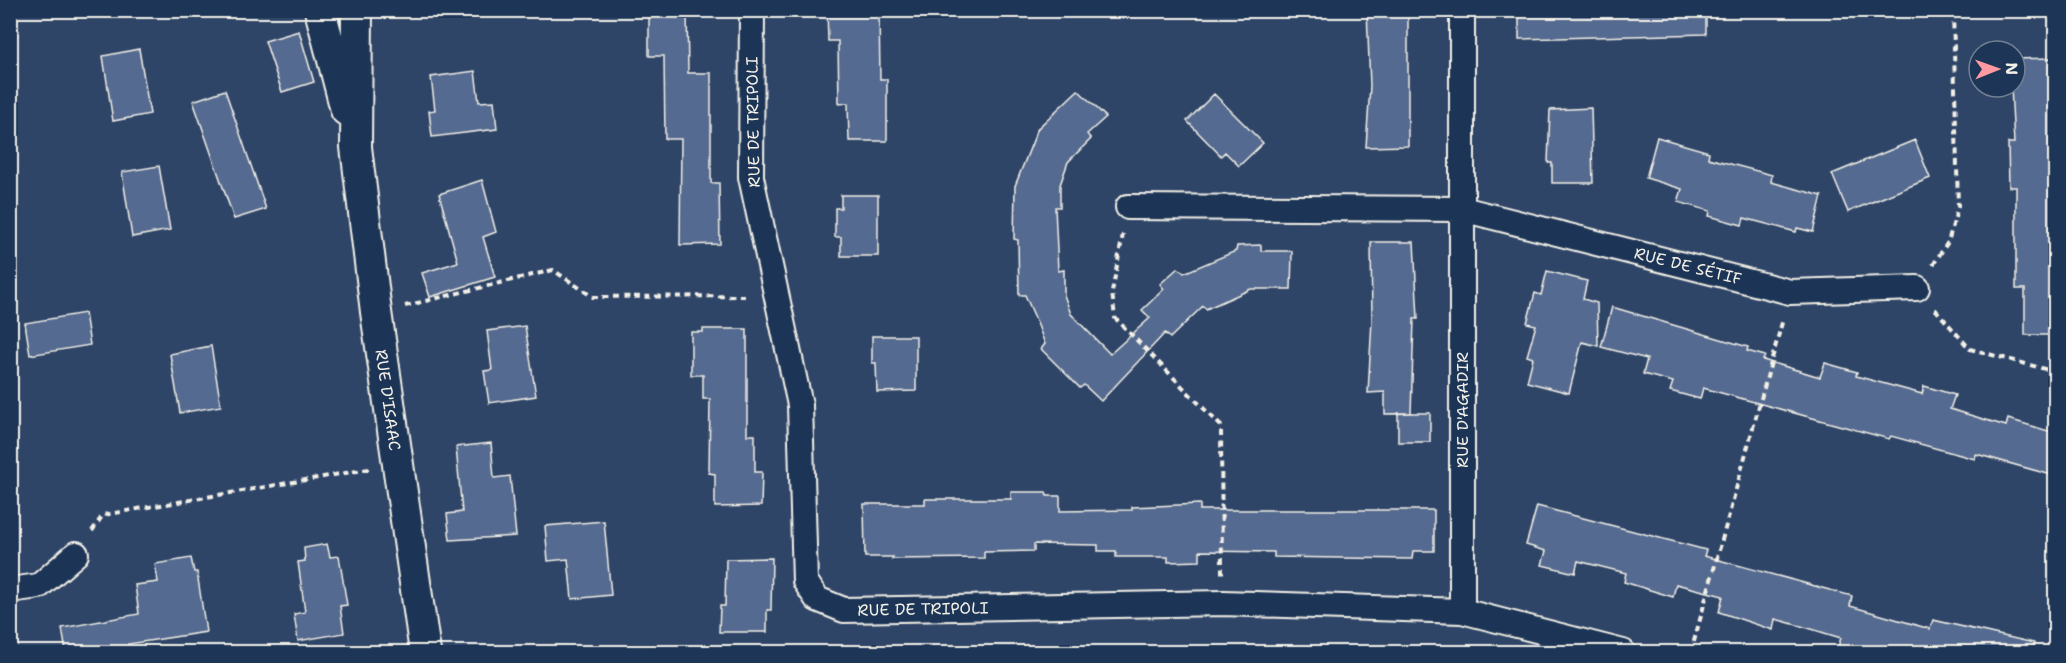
<svg xmlns="http://www.w3.org/2000/svg" width="2066" height="663" viewBox="0 0 2066 663" font-family="'Shantell Sans',sans-serif">
<rect width="100%" height="100%" fill="#2e4568"/>
<filter id="ink" filterUnits="userSpaceOnUse"><feTurbulence type="fractalNoise" baseFrequency=".0167" numOctaves="2"/><feDisplacementMap in="SourceGraphic" scale="12" xChannelSelector="R" yChannelSelector="G"/><feConvolveMatrix kernelMatrix="1 2 1 2 8 2 1 2 1" color-interpolation-filters="sRGB"/></filter>
<g filter="url(#ink)">
<path fill="#546a90" stroke="#f4f1e8" stroke-width="1.5" d="M649,10H687L688,73H711V183H719L720,244L680,245L681,139H665L664,56H649Z
M827,10H879L880,79H887V141H849L848,103L839,104L838,41H828Z
M1367,10H1408V146L1366,147L1370,86Z
M1519,10H1706V34L1519,39Z
M299,31L314,82L282,92L265,41Z
M139,49L150,114L113,121L103,56Z
M2052,58L2055,142V335H2025V289H2016V187H2009L2008,143H2014L2011,87H2015V59Z
M475,71L479,102L494,101L497,129L432,137L429,111L435,110L431,77Z
M225,90L266,209L234,219L193,101Z
M1078,90L1106,117L1087,134L1091,139L1068,162L1060,185V207H1055L1058,271L1064,270V295L1071,314L1110,354L1150,318L1142,310L1164,289L1160,284L1178,268L1184,273L1236,251L1237,246L1261,245V251H1292L1291,289H1251L1206,309L1203,306L1170,338L1165,333L1101,401L1084,385L1080,388L1041,349L1045,344L1036,320L1025,295H1019L1018,240L1014,239L1015,186L1038,128Z
M1214,94L1263,143L1239,166L1225,152L1221,156L1187,121Z
M1591,108L1593,183H1552V163H1548L1550,110Z
M1657,137L1709,152L1708,158L1772,175L1771,182L1822,196L1813,232L1797,228L1796,232L1744,218L1742,225L1709,216L1710,211L1678,202L1682,189L1646,178Z
M1915,140L1930,178L1848,212L1832,174Z
M159,166L170,230L132,237L122,172Z
M482,180L496,232L483,237L495,277L430,297L422,273L458,262L439,194Z
M841,195H878V256H841V237H835V208H841Z
M1371,242H1414L1418,319H1414L1411,413L1385,414V392L1368,393L1372,320Z
M1547,271L1587,281L1583,299L1597,303L1598,346L1582,342L1569,393L1527,382L1533,358L1527,356L1536,325L1527,323L1535,293L1541,295Z
M1612,307L1748,347L1747,351L1765,356L1763,360L1820,377L1825,363L1857,372L1856,376L1922,394L1924,386L1955,395L1950,409L2006,426L2008,419L2055,433V476L1976,454L1975,459L1891,436L1889,439L1703,388L1700,399L1670,391L1673,382L1643,374L1647,359L1601,347Z
M85,313L90,345L30,355L25,323Z
M525,326L536,396L489,403L484,371L492,370L487,331Z
M703,329H747V435H755V472H762L761,506L715,507V474L709,473L710,399H703V375H691V332H703Z
M872,336H916V391L877,392L876,363H872Z
M211,346L221,406L180,413L170,354Z
M1398,413H1430V442H1398Z
M491,443L494,478L510,476L516,536L450,540L447,514L462,512L456,447Z
M1011,492H1046L1047,496H1060V511L1132,510V507L1200,504V510H1434V551H1413L1412,559L1274,557V552L1200,551V561L1168,562V557H1116V551H1098V545L1034,544V551L984,552V558L892,559L893,557H865L864,504H925V499H1011Z
M1537,506L1706,550L1704,556L1852,596L1850,606L1930,629L1933,620L2034,643L2033,652H1859L1838,647L1841,638L1808,628L1775,619L1773,630L1719,612L1723,596L1676,584L1673,597L1624,582L1626,573L1578,561L1575,573L1542,565L1546,551L1526,545Z
M604,521L611,595L572,599L568,559L548,561L545,526Z
M327,544L330,557L339,556L347,605L340,606L344,633L298,641L294,614L305,612L298,562L305,561L304,548Z
M191,558L194,572H197L206,632L128,644L130,652H66L62,628L139,614L135,585L158,582L155,564Z
M772,558L771,610H767V632H719L720,606H725L726,559Z"/>
<g fill="none" stroke-linecap="round" stroke-linejoin="round">
<g stroke="#f4f1e8" stroke-width="28">
<path id="minor" d="M752,10L751,177L800,405L805,581L817,599L844,610L1223,603L1462,611L1623,652
M1128,207L1462,209L1790,292L1917,288
M10,590L39,586L76,554
M1462,611V10"/>
</g>
<g stroke="#f4f1e8" stroke-width="34">
<path id="tertiary" d="M320,10L346,110
M357,10L356,147L376,312L425,652"/>
</g>
<path stroke="#f4f1e8" stroke-width="4" stroke-dasharray="6 4.5" stroke-linecap="butt" d="M1123,234L1112,292L1115,318L1221,426L1222,575
M1933,265L1948,242L1958,207L1953,10
M405,306L553,270L593,297L748,296
M1935,309L1970,349L2056,372
M92,531L103,515L369,469
M1691,652L1783,319"/>
<use href="#minor" stroke="#1d3557" stroke-width="24"/>
<use href="#tertiary" stroke="#1d3557" stroke-width="30"/>
</g>
</g>
<g text-anchor="middle" dominant-baseline="central" stroke-width="4.5" stroke-linejoin="round" paint-order="stroke">
<g font-size="16" fill="#f4f1e8" stroke="#1d3557">
<text transform="translate(753 122) rotate(-91)">RUE DE TRIPOLI</text>
<text transform="translate(1688 266) rotate(14)">RUE DE SÉTIF</text>
<text transform="translate(388 400) rotate(82)">RUE D'ISAAC</text>
<text transform="translate(1462 410) rotate(-90)">RUE D'AGADIR</text>
<text transform="translate(923 609) rotate(-1)">RUE DE TRIPOLI</text>
</g>
</g>
<rect width="2066" height="663" fill="none" stroke="#1d3557" stroke-width="36"/>
<rect x="18" y="18" width="2030" height="627" fill="none" stroke="#f4f1e8" stroke-width="2" filter="url(#ink)"/>
<g transform="translate(1997 69) rotate(89)"><circle r="28" fill="#1d3557" stroke="#738091" stroke-width="1.5"/>
<path d="M0-4.5L10 22L0 15L-10 22Z" fill="#ff9aa2"/>
<text y="-9" font-size="16" font-weight="bold" text-anchor="middle" fill="#f4f1e8">N</text>
</g>
</svg>
